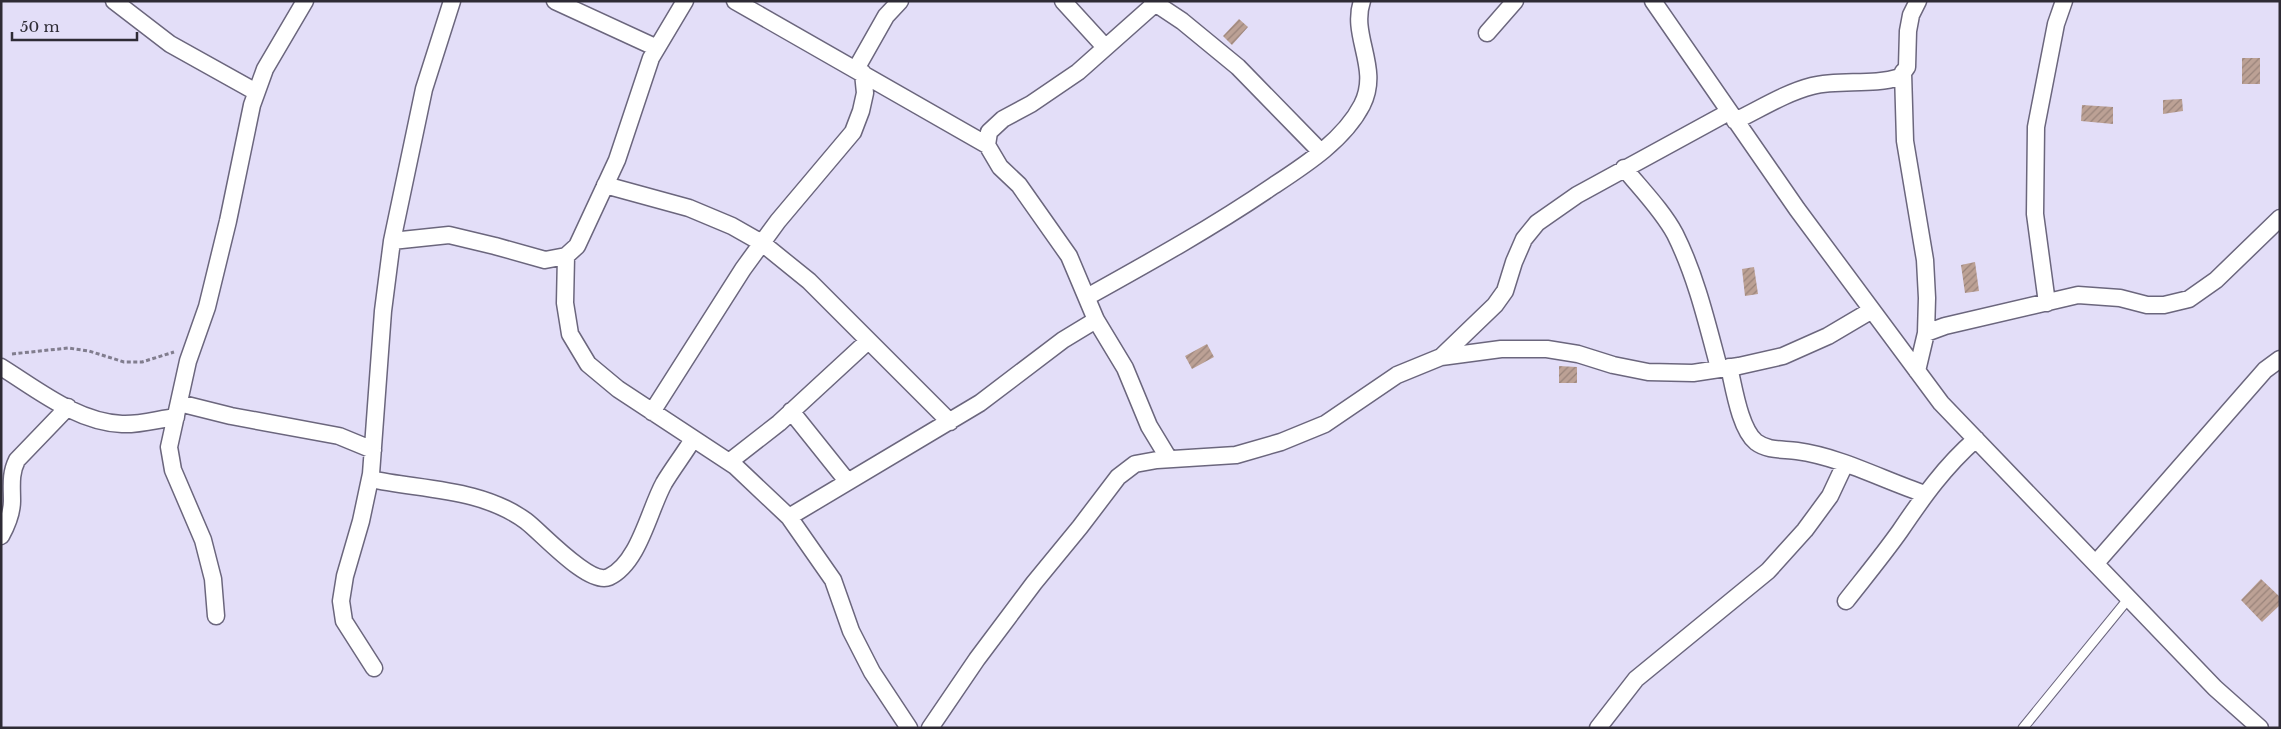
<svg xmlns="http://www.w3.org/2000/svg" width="2281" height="729" viewBox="0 0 2281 729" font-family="'Libre Baskerville',serif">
<defs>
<pattern id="building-hatch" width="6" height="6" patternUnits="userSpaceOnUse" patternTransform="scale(1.25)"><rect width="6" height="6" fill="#bca195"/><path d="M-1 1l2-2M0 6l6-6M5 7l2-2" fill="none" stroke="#99837a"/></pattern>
</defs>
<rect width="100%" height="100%" fill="#e3def8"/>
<path fill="url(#building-hatch)" d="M1239,19L1248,27L1232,45L1223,36Z
M2242,58H2260V84H2242Z
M2182,99L2183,111L2163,114V100Z
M2082,105L2113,107V124L2081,121Z
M1975,262L1979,291L1965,293L1961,265Z
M1754,267L1758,294L1745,296L1742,269Z
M1207,344L1214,357L1192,369L1185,356Z
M1559,366L1577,367V383H1559Z
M2261,579L2280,597V605L2262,622L2241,600Z"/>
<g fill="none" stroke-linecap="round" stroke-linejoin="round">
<g stroke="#6b667d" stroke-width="11">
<path id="service" d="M2023,728L2129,598"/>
</g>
<g stroke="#6b667d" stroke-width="19">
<path id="minor" d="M114,1L170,44L256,92
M555,1L657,48
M735,1L987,145
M1063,1L1105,47
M1152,1L1182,21L1238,67L1320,151
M1158,1L1078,72L1031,104L1003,119L989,132L987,145L1000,167L1019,185L1069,256L1096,320L1125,368L1149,426L1169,459
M1653,1L1797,209L1941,403L2215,688L2260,728
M1487,33L1515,1
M856,69L886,16L900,1
M1903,72L1905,141L1925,260L1927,298L1926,333L1917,371
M1735,121C1760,109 1785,93 1812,86C1840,79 1872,86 1900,77L1907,67L1908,31L1911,15L1918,1
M1624,168C1641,189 1662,210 1675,234C1696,276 1707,323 1719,368
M605,185L689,208L732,226L762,243L809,281L950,422
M392,241L449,235L495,246L545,260L566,256L577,246L617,160L651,58L685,1
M566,256L565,303L570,334L588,364L618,389L735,466L789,517L833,580L851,631L872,672L909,728
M1087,297C1150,262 1213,227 1273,186C1305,165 1344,140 1362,105C1381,68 1350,36 1362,1
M2047,303L2035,214L2036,127L2056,24L2064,1
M1926,333L1945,326L2078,295L2120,298L2147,305H2164L2189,299L2216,280L2280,218
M1441,357L1495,305L1505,291L1514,262L1524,239L1537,223L1577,195L1729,112
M1,367C38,390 77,422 122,424C139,425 159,419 176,417
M1729,367C1734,388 1740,429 1756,442C1768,451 1783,449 1797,451C1841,457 1883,480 1925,494
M179,403L231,416L339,436L373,450
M791,411L847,481
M652,412L743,269L778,221L853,132L861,111L865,93L863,73
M729,462L779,423L868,341
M370,479C422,490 481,488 526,521C542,533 589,586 609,577C639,563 649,510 664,483C673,468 684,454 693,439
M789,517L980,403L1063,340L1096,320
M1,536C7,525 12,514 12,501C12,486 10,474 17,460L68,407
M2096,563L2265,370L2280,359
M1846,601C1864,578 1883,555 1900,531C1923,497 1945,466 1976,439
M216,616L213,579L203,540L173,470L169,447L188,361L207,307L228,221L252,105L265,69L305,1
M374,668L344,621L341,601L345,576L361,521L371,474L383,311L392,241L424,89L452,1
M930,728L977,659L1034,583L1080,527L1118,477L1135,464L1157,460L1236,455L1281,442L1325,424L1397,375L1441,357L1501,349H1547L1578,354L1613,365L1648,372L1693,373L1739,366L1783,356L1828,336L1872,310
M1598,728L1636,679L1768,571L1805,530L1830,496L1845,464"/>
</g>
<path stroke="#817d8e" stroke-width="3" stroke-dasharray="4 2.5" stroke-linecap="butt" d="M12,354L68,348L89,351L124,362H142L174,352"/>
<use href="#service" stroke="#fff" stroke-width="9"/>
<use href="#minor" stroke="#fff" stroke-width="16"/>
</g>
<rect width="2281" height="729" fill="none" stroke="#2e2b35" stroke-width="5"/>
<path d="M12 32v8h125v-8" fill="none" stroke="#2e2b35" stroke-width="2.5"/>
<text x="20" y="32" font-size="15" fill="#2e2b35" stroke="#e3def8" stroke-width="4" paint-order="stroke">50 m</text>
</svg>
